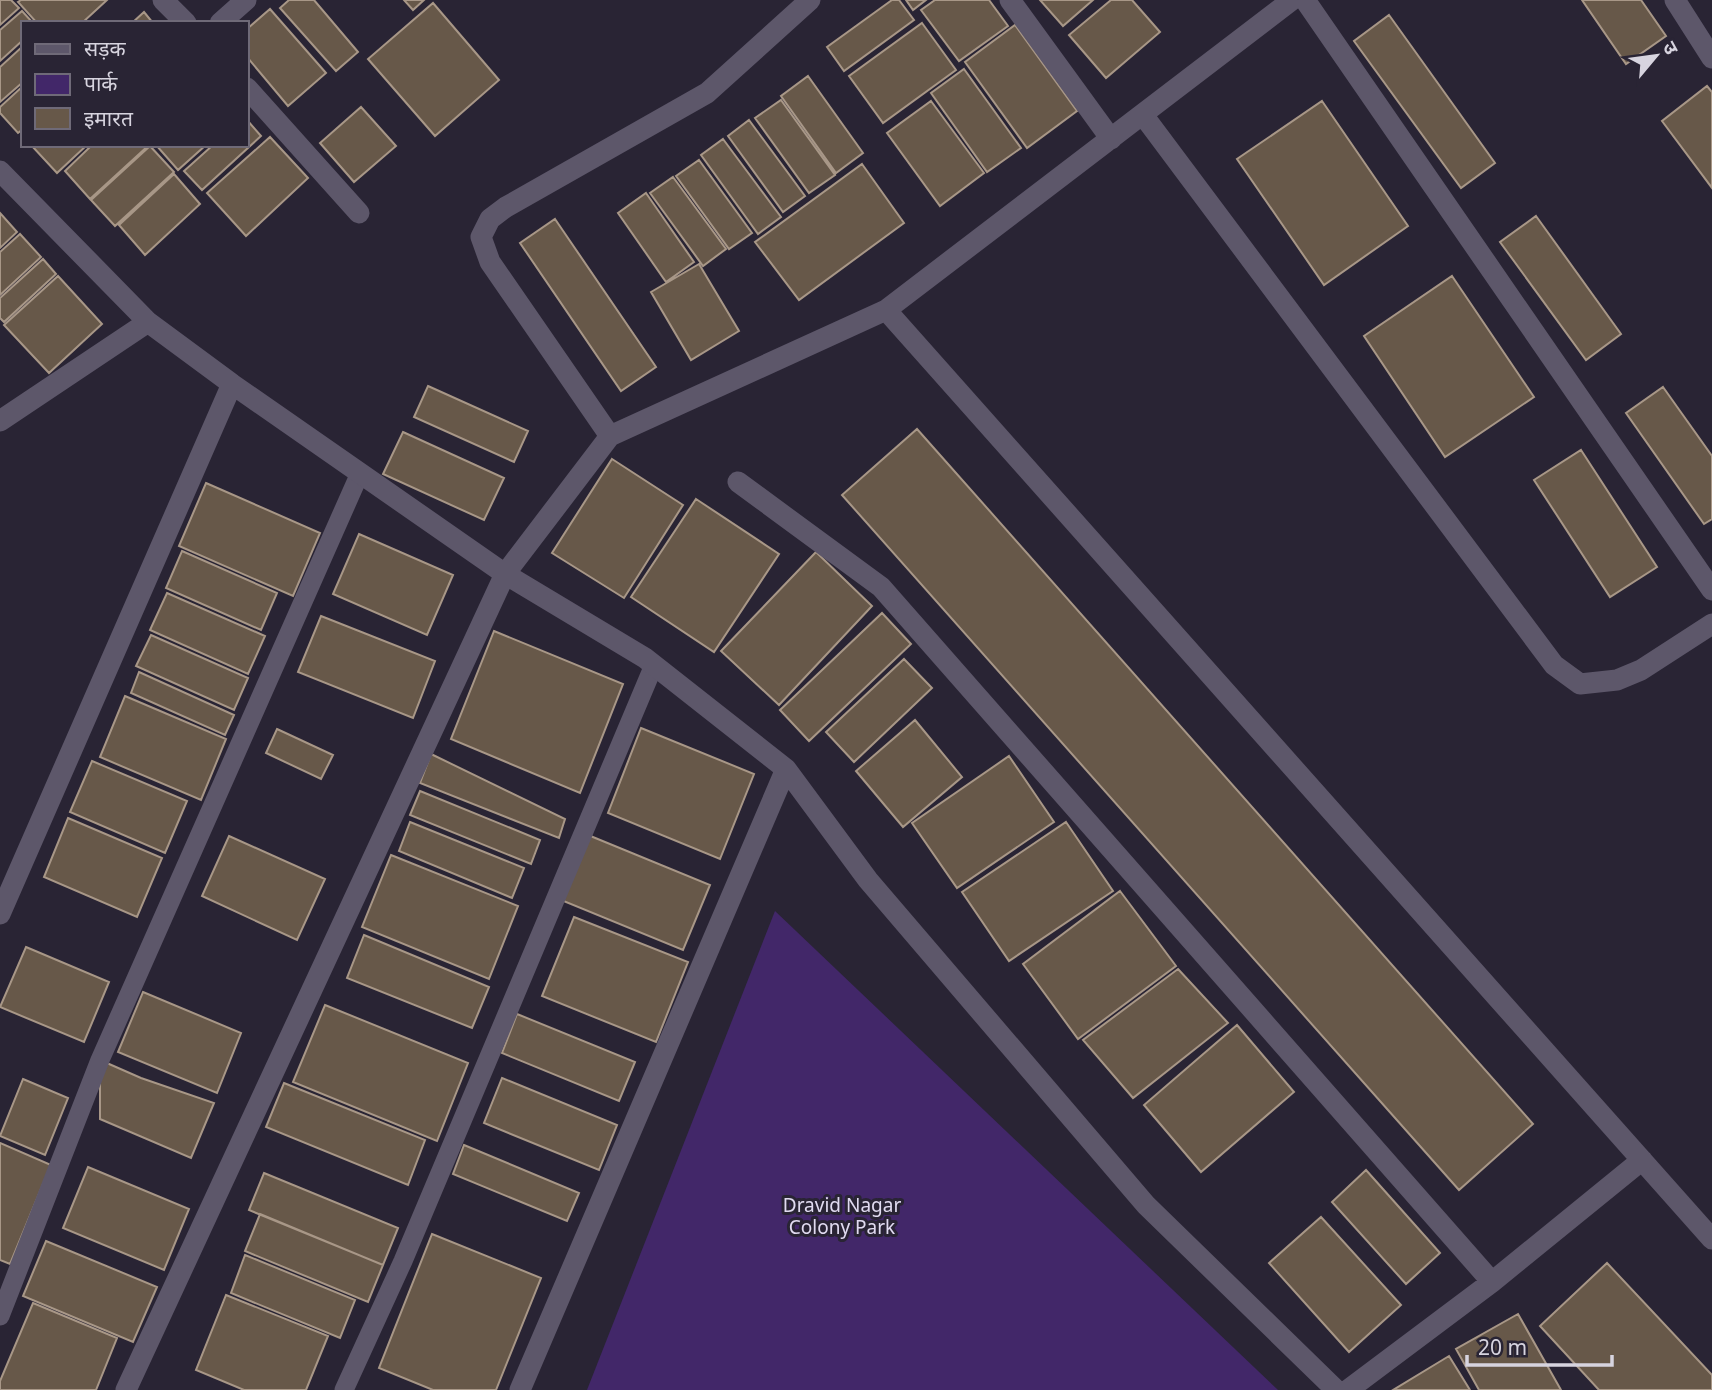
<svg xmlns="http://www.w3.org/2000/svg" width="1712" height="1390" viewBox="0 0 1712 1390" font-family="'Noto Sans','Noto Sans Devanagari',sans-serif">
<rect width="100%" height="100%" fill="#292434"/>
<path fill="#422769" d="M775,911L1278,1390H587Z"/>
<path fill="#675849" stroke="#a89787" stroke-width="2" d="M0,0H11L19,8L0,25Z
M21,0H107L82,23H37L18,2Z
M289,0H314L358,52L336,71L280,8Z
M404,0H424L413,10Z
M892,0H899L914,20L844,71L827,47Z
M906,0H926L913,10Z
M935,0H989L1008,26L959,61L921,10Z
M1040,0H1093L1063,26Z
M1111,0H1132L1160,32L1106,78L1069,35Z
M1582,0H1641L1666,36L1626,64Z
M433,3L499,80L435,136L368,59Z
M270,9L326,73L288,106L247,57V29Z
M22,11L33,23H23V40L0,61V30Z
M144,12L153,23H132Z
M1389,15L1495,163L1461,188L1354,41Z
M922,23L956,70L883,123L849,76Z
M1015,25L1077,111L1027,148L965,62Z
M23,46V82L0,102V67Z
M964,69L1021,148L987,172L931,93Z
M808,76L863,153L836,173L781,96Z
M23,86V129L18,133L0,113V107Z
M1707,86L1712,92V188L1662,121Z
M781,100L835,175L809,193L755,118Z
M931,101L984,173L940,206L887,133Z
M1322,101L1408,226L1324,285L1237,159Z
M361,107L396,146L354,182L320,143Z
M247,120L261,136L202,190L184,171L213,145H247Z
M749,120L805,196L783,212L728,136Z
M270,137L308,178L246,236L207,193Z
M723,139L781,217L758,234L701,155Z
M31,145H87L57,173Z
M92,145H149L90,199L65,171Z
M156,145H206L178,170Z
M150,146L174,172L115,226L91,200Z
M699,160L752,233L729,249L676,176Z
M862,164L904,223L799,300L755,242Z
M174,174L200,204L145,255L119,225Z
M673,177L726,249L703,266L650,193Z
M646,193L694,262L666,282L618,213Z
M0,213L17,232L0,248Z
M1536,216L1621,334L1586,360L1500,242Z
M555,219L656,367L621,391L520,243Z
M20,234L41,257L0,295V252Z
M43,259L56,274L4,322L0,318V298Z
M699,264L739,331L691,360L651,292Z
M58,276L102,324L49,373L4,325Z
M1452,276L1534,397L1445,457L1364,336Z
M428,386L528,431L514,462L414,417Z
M1663,387L1712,456V519L1704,524L1626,413Z
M917,429L1533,1124L1459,1190L842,495Z
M403,432L504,478L484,520L383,474Z
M1581,450L1657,567L1610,597L1534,480Z
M612,459L683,505L624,598L552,553Z
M206,483L320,533L293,596L179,546Z
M696,499L779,554L714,652L631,597Z
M359,534L453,575L427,635L333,594Z
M182,551L277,593L261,630L166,588Z
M816,552L872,606L779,705L721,651Z
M167,593L265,636L248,674L150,630Z
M882,613L911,644L809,741L780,710Z
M321,616L435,661L413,718L298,672Z
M494,631L623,684L580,793L451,739Z
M151,635L248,678L234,710L136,666Z
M904,659L932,688L854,762L826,732Z
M139,672L234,715L225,735L131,693Z
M125,696L226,739L201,800L100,757Z
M915,720L962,777L903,827L856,771Z
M641,728L754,774L720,859L608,813Z
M277,729L333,755L321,779L266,753Z
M431,754L565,819L559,838L420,783Z
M1009,756L1054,822L957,888L912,823Z
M92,761L187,801L165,853L70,812Z
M420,791L540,840L531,864L410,815Z
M68,818L162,858L137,917L44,877Z
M410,822L524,868L512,898L399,851Z
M1066,822L1113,891L1009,961L962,892Z
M588,835L710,885L683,950L561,900Z
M229,836L325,879L297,940L202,896Z
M391,855L518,906L489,979L362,927Z
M1120,891L1176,966L1078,1039L1023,964Z
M574,917L688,962L656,1042L542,996Z
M364,935L489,987L472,1028L347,978Z
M26,947L109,982L84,1042L0,1007Z
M1178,969L1228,1023L1133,1098L1083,1040Z
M143,992L241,1033L217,1093L118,1052Z
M325,1005L468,1063L437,1141L293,1082Z
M517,1014L635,1062L619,1101L502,1053Z
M1237,1025L1294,1092L1201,1172L1144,1105Z
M100,1060L141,1078L214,1103L191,1158L100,1119Z
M502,1078L617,1125L599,1170L484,1123Z
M23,1079L68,1098L45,1155L0,1136Z
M284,1083L425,1140L408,1185L266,1127Z
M0,1143L51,1165L10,1264L0,1260Z
M464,1145L579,1193L567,1221L453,1174Z
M88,1167L189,1209L164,1270L63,1228Z
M1366,1170L1440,1253L1406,1284L1332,1202Z
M264,1173L398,1228L383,1265L249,1210Z
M260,1214L383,1265L368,1302L245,1251Z
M1321,1217L1401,1305L1349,1352L1269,1263Z
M432,1234L541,1278L496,1390H433L379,1368Z
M46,1241L157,1287L133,1342L23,1296Z
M245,1255L355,1300L340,1338L231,1293Z
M1607,1263L1712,1375V1390H1599L1540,1326Z
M226,1295L328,1336L306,1390H244L196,1370Z
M33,1303L117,1338L96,1390H0V1381Z
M1518,1314L1561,1390H1479L1456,1349Z
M1449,1356L1470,1390H1393Z"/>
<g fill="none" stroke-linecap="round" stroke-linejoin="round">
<path stroke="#5d576a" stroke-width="19" d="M0,1316L100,1060L360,473
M344,1390L403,1261L654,665"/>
<path stroke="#5d576a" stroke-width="21" d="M163,0L186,23
M1010,0L1111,139
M1305,0L1712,590
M1675,0L1712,58
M220,23L246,0
M247,88L359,213
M1143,115L1554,665L1580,684L1617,680L1641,670L1712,624
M0,171L148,322L232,384L505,574L645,658L786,769L868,880L1146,1205L1336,1390
M886,310L1712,1239
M0,421L148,322
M610,436L490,262L481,237L490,219L506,207L707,93L810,0
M738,482L881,587L1492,1282
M0,914L232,384
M126,1390L505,574L610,436L886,310L1292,0
M520,1390L786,769
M1348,1390L1492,1282L1642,1160"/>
</g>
<g text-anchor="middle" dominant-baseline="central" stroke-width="6" stroke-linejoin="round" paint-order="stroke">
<g font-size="19" fill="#e1dbf1" stroke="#292434">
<text x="842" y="1205">Dravid Nagar<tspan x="842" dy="22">Colony Park</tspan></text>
</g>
</g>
<rect x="21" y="21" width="228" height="126" fill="#292434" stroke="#6f6a78" stroke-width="2"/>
<rect x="35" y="44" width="35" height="10" fill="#5d576a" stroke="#6f6a78" stroke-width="2"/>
<text x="84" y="56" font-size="21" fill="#d7d4df">सड़क</text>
<rect x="35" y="74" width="35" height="21" fill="#422769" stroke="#6f6a78" stroke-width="2"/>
<text x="84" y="91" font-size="21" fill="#d7d4df">पार्क</text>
<rect x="35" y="108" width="35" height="21" fill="#675849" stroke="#6f6a78" stroke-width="2"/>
<text x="84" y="126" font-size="21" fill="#d7d4df">इमारत</text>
<g transform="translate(1656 56) rotate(61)" stroke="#292434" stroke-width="5" paint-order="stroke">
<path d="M0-5L12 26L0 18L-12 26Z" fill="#d7d4df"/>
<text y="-10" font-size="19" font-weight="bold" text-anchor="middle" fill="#d7d4df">उ</text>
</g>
<path d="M1467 1355v10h145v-10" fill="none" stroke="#d7d4df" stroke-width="3.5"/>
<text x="1478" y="1355" font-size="21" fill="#d7d4df" stroke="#292434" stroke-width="5" paint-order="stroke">20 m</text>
</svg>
